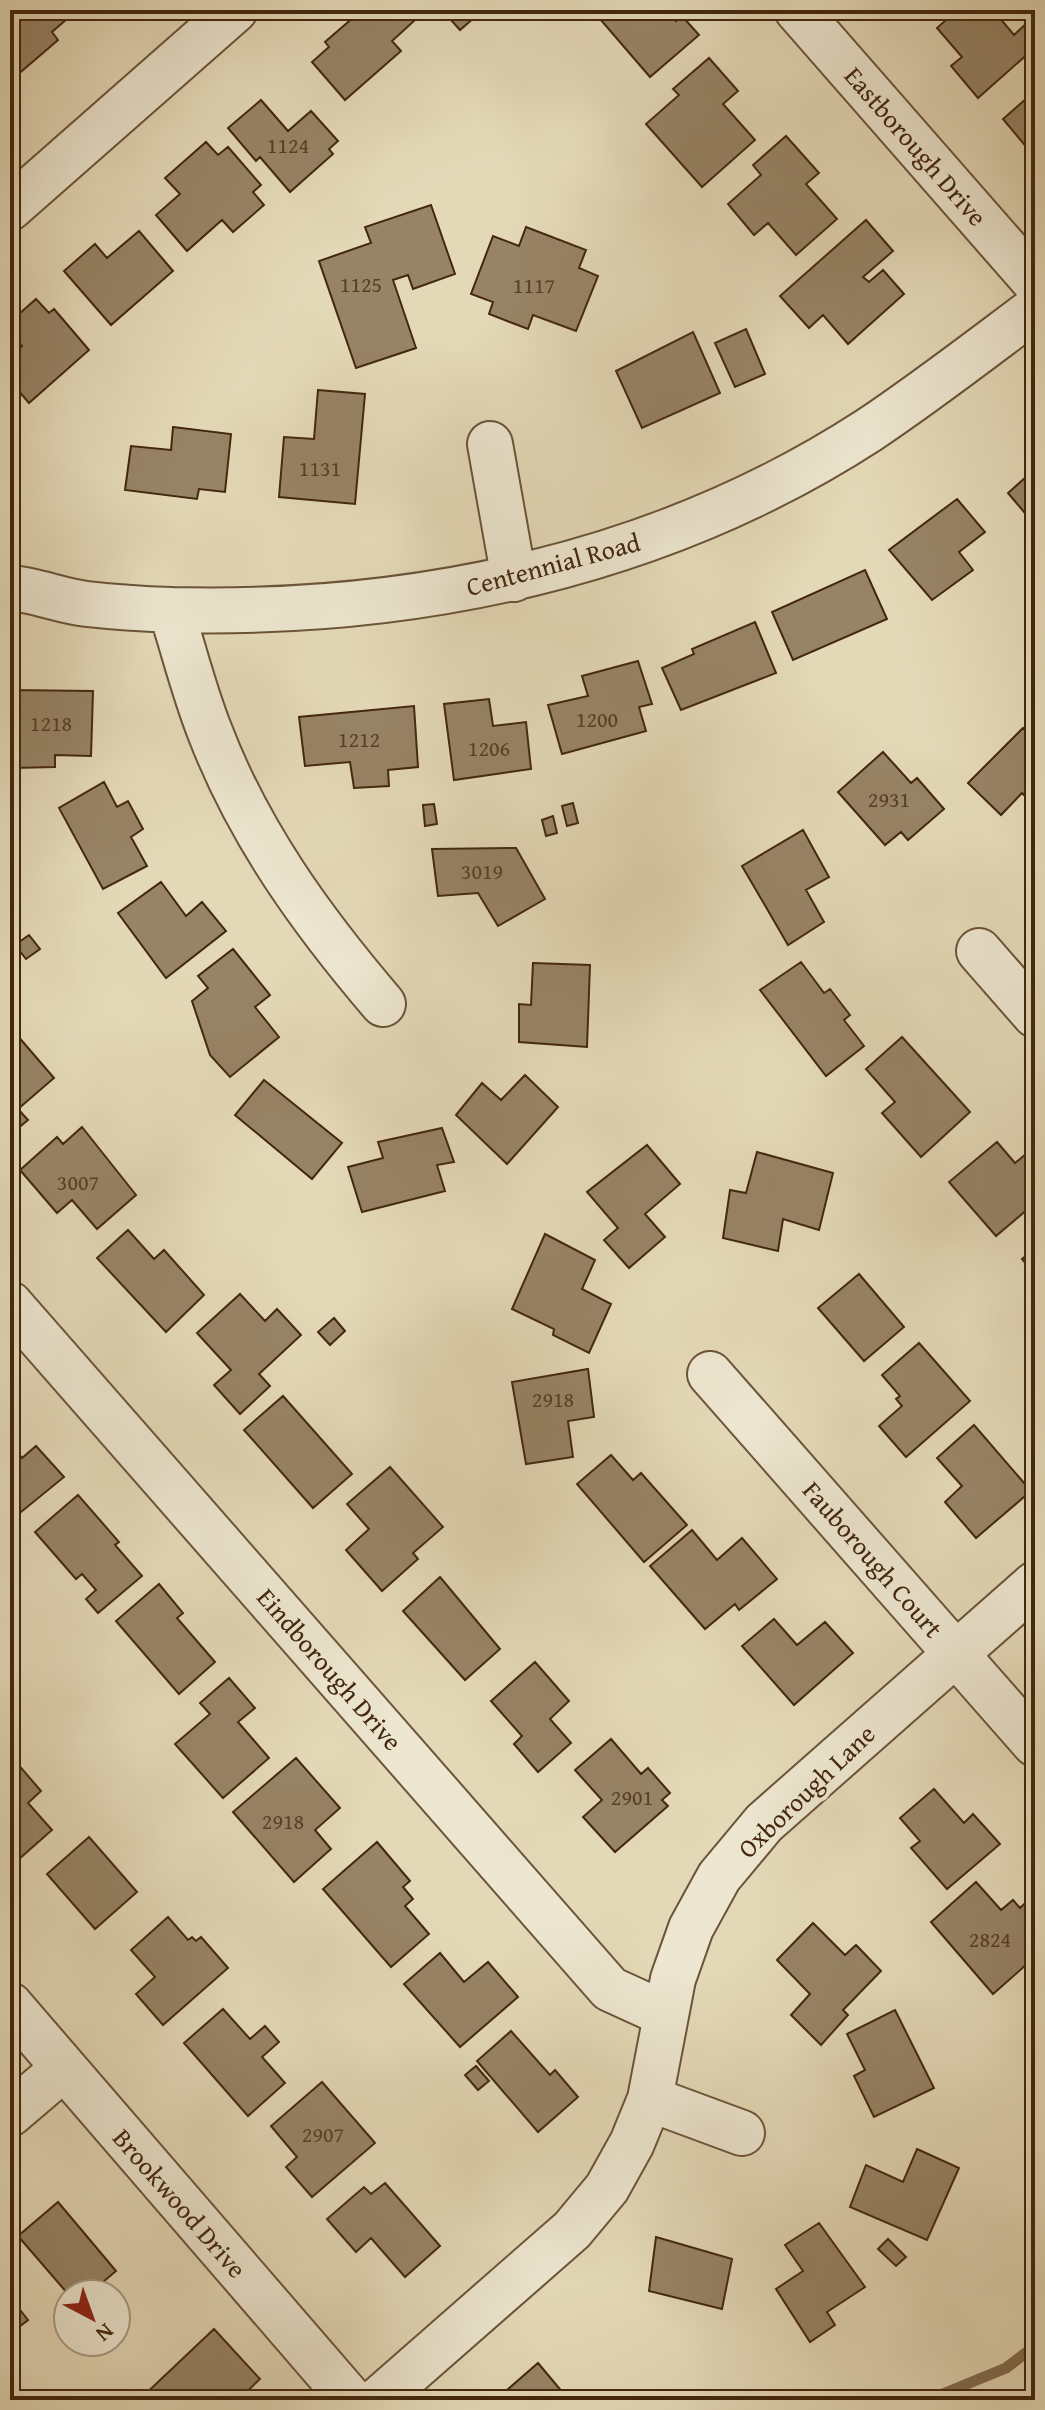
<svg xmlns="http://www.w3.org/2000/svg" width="1045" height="2410" viewBox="0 0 1045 2410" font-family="'Gentium Book Plus',serif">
<rect width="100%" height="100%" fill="#e4d9b7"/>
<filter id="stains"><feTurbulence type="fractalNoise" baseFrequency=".0025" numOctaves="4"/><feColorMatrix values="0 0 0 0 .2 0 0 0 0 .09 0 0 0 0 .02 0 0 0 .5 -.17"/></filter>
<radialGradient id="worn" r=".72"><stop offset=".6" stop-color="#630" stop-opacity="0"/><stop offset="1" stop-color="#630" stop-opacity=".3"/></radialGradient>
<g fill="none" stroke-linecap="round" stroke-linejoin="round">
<path stroke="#836d51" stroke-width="11" d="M928,2400L1006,2368L1035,2346"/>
</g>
<path fill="#978466" stroke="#43270e" stroke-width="2" d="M71,10L74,13L52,32L58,40L16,76L10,69V11Z
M362,10H405L414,21L392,41L401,51L345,100L312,62L329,47L325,42Z
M442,10H483L460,30Z
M596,10H667L676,21L682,16L699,35L650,77L594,12Z
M957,10H993L1014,35L1027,23L1035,32V41L1028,47L1031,51L978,98L951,66L962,57L937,28Z
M709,58L738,91L723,104L755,140L702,187L646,124L679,95L673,89Z
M1035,91V143L1028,149L1003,119Z
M261,100L288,131L311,111L338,141L329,149L333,154L290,192L260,157L256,161L228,128Z
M786,136L819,173L806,184L837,219L796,255L768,223L754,235L728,204L761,175L753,165Z
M206,142L218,155L228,147L261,185L253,192L264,205L233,232L222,220L187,251L156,215L180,194L165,178Z
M431,205L455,274L413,289L408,275L393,280L416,348L356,368L319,261L371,243L365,227Z
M866,220L893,251L863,277L869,282L883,270L904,294L848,344L823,315L809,328L780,296Z
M526,227L586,250L579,268L598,276L576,331L533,315L528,329L489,314L493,302L471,294L493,236L519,246Z
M139,231L173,271L111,325L64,271L95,244L107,258Z
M36,299L49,313L54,309L89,350L29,403L10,381V356L22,346L10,331V322Z
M746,329L765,374L735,387L715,343Z
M693,332L720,393L642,428L616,371Z
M318,390L365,394L355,504L279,497L284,437L314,439Z
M173,427L231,434L225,492L199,489L197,499L125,490L131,446L171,450Z
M1035,469V525L1008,493Z
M957,499L985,532L959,552L973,570L932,600L889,550Z
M865,570L887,619L793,660L772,612Z
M755,622L776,673L681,710L662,668L694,654L692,649Z
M638,661L652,704L639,707L646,731L562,754L548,705L588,696L582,676Z
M10,690L93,691L91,756L55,755V767L12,768Z
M489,699L493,726L526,722L531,769L454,780L444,704Z
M414,706L418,767L388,770L389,786L354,788L350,762L305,766L299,717Z
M1023,728L1035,739V806L1022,793L1001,815L968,783Z
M883,752L911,783L917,778L944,809L908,840L901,832L885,845L838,792Z
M104,782L117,807L128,801L143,829L131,837L147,866L103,889L59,808Z
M573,803L578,823L567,826L562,806Z
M434,804L437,824L425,826L423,805Z
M553,816L557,833L546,836L542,820Z
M803,830L829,877L806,890L824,922L788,945L742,866Z
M516,848L545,899L498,926L478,893L438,896L432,849Z
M161,882L186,916L202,902L226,931L166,978L118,913Z
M29,935L40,949L26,959L15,945Z
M233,949L270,995L255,1007L279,1037L230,1077L210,1055L192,1001L208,988L198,976Z
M801,962L824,993L830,989L850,1015L844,1020L864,1046L826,1076L760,990Z
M533,963L590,965L587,1047L519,1042V1004L531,1005Z
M10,1027L54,1078L18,1109L28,1120L10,1135Z
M902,1037L970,1112L921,1157L882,1113L895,1102L866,1069Z
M525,1075L558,1107L507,1164L456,1115L482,1083L501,1100Z
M264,1080L342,1143L312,1179L235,1115Z
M82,1127L136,1195L97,1229L72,1200L57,1213L20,1170L57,1137L63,1144Z
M442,1128L454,1162L437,1165L445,1191L362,1212L348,1167L383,1158L378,1142Z
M997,1142L1015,1163L1031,1150L1035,1155V1203L996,1236L949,1182Z
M647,1145L680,1184L645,1214L665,1237L629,1268L604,1240L618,1228L587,1192Z
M757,1152L833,1173L819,1230L783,1219L778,1251L723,1238L730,1190L746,1193Z
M128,1230L154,1259L164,1250L204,1295L166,1332L97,1258Z
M545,1234L595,1260L582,1289L611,1304L589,1353L553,1335L554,1329L512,1309Z
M1035,1248V1274L1022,1259Z
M859,1274L904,1327L864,1361L818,1308Z
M240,1294L265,1321L277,1309L301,1335L259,1374L270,1386L240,1414L214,1385L231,1370L197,1333Z
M334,1318L345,1331L330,1345L318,1332Z
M919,1343L970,1401L906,1457L879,1426L902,1406L896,1399L900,1396L882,1375Z
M588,1369L594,1417L568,1421L573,1457L526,1464L512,1382Z
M283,1396L352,1474L313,1508L244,1430Z
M974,1425L1031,1491L976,1538L945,1502L962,1486L937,1458Z
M10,1444L22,1458L36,1446L64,1477L10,1521Z
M611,1455L633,1480L641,1473L687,1525L644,1562L577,1484Z
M390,1467L443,1527L413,1553L418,1559L382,1591L346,1550L369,1529L347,1504Z
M78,1495L119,1542L115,1545L142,1576L98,1613L86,1599L96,1590L82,1574L76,1579L35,1532Z
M692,1530L717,1560L742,1538L777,1579L739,1610L735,1604L705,1629L650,1566Z
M440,1577L500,1649L465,1680L403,1611Z
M159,1584L183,1613L177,1618L215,1662L179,1694L116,1621Z
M774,1619L797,1645L825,1622L853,1653L794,1705L742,1646Z
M535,1662L569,1701L550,1719L571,1743L538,1772L514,1744L522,1736L491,1701Z
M229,1678L255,1708L238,1722L269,1758L223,1798L175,1744L210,1714L200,1703Z
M611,1739L641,1774L648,1768L670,1793L662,1800L668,1806L615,1852L583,1817L602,1800L575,1770Z
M10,1755L41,1791L28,1803L52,1830L19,1859L10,1849Z
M296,1758L340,1808L315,1830L331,1849L294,1882L233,1812Z
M934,1789L964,1823L973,1814L1000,1844L947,1889L911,1848L920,1841L900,1818Z
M89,1837L137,1892L95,1929L47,1874Z
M377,1842L410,1881L403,1887L413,1899L405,1906L429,1934L391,1967L323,1889Z
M976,1882L1001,1910L1013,1900L1020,1908L1035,1894V1957L993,1994L931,1922Z
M168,1917L188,1940L192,1937L196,1941L201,1937L228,1968L163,2025L136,1994L155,1977L131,1950Z
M813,1923L845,1955L856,1945L881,1971L843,2010L848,2015L821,2045L791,2015L810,1994L777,1960Z
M440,1953L464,1982L488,1962L518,1997L460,2047L404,1984Z
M223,2009L250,2039L265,2026L279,2042L262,2057L285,2083L248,2116L184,2043Z
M895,2010L934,2088L874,2117L854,2076L865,2070L847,2034Z
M511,2031L550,2075L555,2070L578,2097L538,2132L477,2061Z
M476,2066L489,2081L478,2090L465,2075Z
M322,2082L375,2143L312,2197L286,2167L297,2157L271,2126Z
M917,2149L959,2168L927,2240L850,2207L866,2165L903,2182Z
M385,2183L440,2246L405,2277L371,2238L356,2252L327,2219L364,2187L371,2194Z
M58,2202L116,2271L89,2294H68L18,2236Z
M819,2223L865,2287L827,2312L835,2325L810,2342L776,2289L803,2271L785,2245Z
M656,2237L732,2259L722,2309L649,2291Z
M888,2239L906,2257L896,2266L878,2249Z
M10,2297L28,2320L10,2334Z
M214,2329L260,2379L238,2400H139Z
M538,2363L569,2400H504L500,2396Z"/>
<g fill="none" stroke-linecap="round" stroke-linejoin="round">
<g stroke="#6b5438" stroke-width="48">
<path id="minor" d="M797,10L1035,282
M10,208L235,10
M490,444L514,579
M10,588C36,590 61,601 87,604C114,607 144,609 171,610C416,616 661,565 869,430C926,392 980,350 1035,309
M171,610C184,650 194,692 210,732C249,834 312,921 383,1004
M979,951L1035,1015
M10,1304L610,1989L665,2014
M710,1374L1035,1744
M10,2005L351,2400
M650,2099L742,2133
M10,2114L64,2068
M378,2400L572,2230L607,2188L632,2143L650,2099L673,1979L691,1928L719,1877L764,1823L1035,1584"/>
</g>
<use href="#minor" stroke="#ede6d0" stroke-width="44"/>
</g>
<g text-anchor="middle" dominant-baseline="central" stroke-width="8" stroke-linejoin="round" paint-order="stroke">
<g font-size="22" fill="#583e24">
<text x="288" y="145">1124</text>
<text x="361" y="284">1125</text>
<text x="534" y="285">1117</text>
<text x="320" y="468">1131</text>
<text x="597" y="719">1200</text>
<text x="51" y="723">1218</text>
<text x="359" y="739">1212</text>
<text x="489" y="748">1206</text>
<text x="889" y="799">2931</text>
<text x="482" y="871">3019</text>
<text x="78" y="1182">3007</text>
<text x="553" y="1399">2918</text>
<text x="632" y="1797">2901</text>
<text x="283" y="1821">2918</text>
<text x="990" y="1939">2824</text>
<text x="323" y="2134">2907</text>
</g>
<g font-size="26" fill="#43270e" stroke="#ede6d0">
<text transform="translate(916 146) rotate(49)">Eastborough Drive</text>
<text transform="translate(553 564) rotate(-15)">Centennial Road</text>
<text transform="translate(873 1559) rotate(49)">Fauborough Court</text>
<text transform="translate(330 1669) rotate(49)">Eindborough Drive</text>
<text transform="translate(806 1791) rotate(-44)">Oxborough Lane</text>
<text transform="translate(180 2203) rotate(49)">Brookwood Drive</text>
</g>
</g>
<rect width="1045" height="2410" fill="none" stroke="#e4d9b7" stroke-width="40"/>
<rect x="12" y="12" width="1021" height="2386" fill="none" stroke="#43270e" stroke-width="4"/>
<rect x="20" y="20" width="1005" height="2370" fill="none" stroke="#43270e" stroke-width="2"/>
<g transform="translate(92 2318) rotate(139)"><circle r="38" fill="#ede6d0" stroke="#a99a82" stroke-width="2"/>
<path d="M0-6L14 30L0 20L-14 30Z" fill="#8f2418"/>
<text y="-12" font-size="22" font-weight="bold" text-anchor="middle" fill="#43270e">N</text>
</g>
<rect width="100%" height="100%" filter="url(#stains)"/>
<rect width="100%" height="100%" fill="url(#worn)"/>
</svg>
